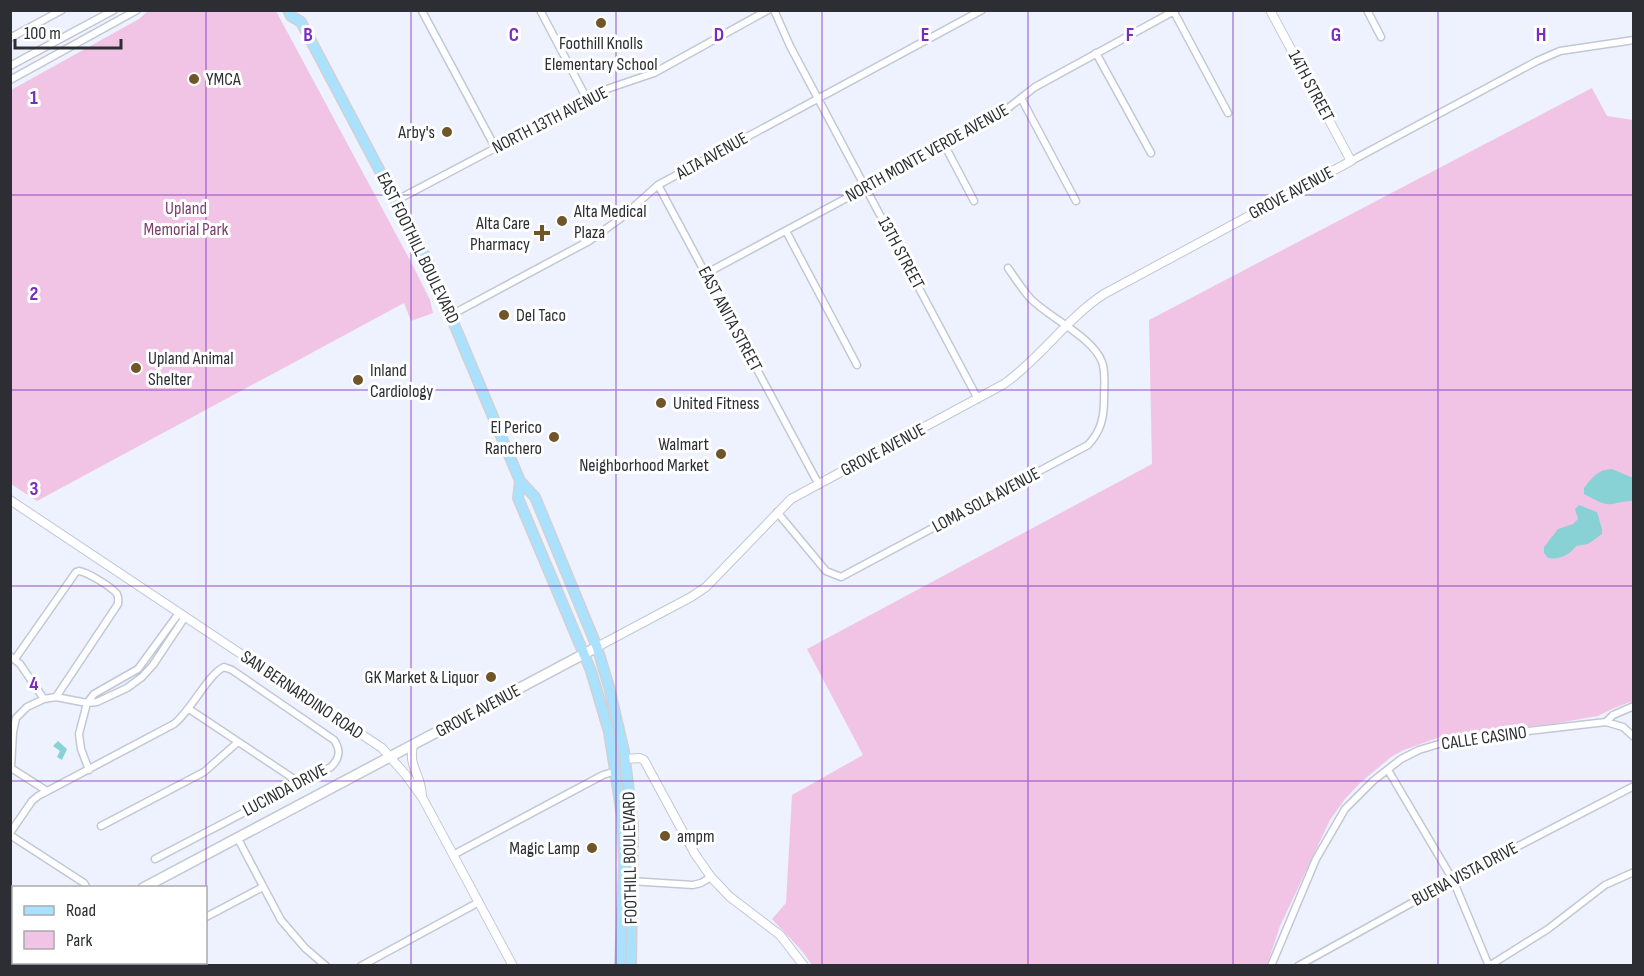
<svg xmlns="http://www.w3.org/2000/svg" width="1644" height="976" viewBox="0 0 1644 976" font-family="'Sofia Sans Condensed',sans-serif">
<rect width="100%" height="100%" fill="#edf2fe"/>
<path fill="#f1c4e5" d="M148,11H276L411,262L430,300L433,313L411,321L404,303L37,501L11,484V90L139,19Z
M1592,88L1607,116L1633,120V701L1614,708L1598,716L1552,724L1443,736L1404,750L1391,757L1360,783L1345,799L1330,820L1280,926L1267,965H812L802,951L772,919L786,903L792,795L863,755L807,649L1152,464L1149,320Z"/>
<path fill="#88d2d5" d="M1612,469L1633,478V501C1625,501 1621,502 1613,504C1605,506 1591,498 1584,494V488C1592,478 1598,469 1612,469Z
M1579,505L1597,512L1602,529V534L1588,544L1576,546C1570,555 1559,560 1548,558L1544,553V547L1558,529L1573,524L1578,519L1575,509Z
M58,741L67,749L62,760L57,757L60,751L53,746Z"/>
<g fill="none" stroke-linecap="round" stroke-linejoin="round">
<g stroke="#c1c7d4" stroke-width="9">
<path id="minor" d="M540,10L587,99
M774,10L790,46L978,399
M1367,10L1381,37
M422,11L495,147
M1174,12L1228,113
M10,38L62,10
M1096,53L1151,153
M10,66L114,10
M10,80L137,10
M1021,98L1076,201
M945,146L974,201
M1351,161L1537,61L1560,51L1634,40
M658,185L819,485
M397,200L607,89L654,73L768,10
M786,231L857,365
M705,274L994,119L1035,87L1176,10
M451,315L589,241L621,218L658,185L982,10
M777,512L826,571L841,577L1088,445C1101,431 1104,418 1104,399C1104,387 1106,373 1102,362C1093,337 1049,318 1030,298C1022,289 1015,278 1008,268
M10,656L20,664L44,699
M15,659L76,572L79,571C87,572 112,587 117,594C119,598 118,600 118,604L56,697
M189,709L300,783
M1606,722L1613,715L1634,706
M89,770L81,749L79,734L87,703L94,694L138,669L179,613
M1388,770L1453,880L1489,966
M47,791L11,768L13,732L16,718L27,707L44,699L56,697L87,703L97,702L127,688L142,677L153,665L185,617
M101,826L204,772L238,742
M10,833L32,801L38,796L174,724C191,711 208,674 224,667L232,670L334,740C341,750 340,758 331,767L155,859
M10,835L84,883L87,888
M237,837L281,920L305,948L326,966
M453,855L603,775L616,771
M630,881L693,885L701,883L711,877
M10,900L14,902
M206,917L263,887
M141,962L146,966
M361,966L479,902
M1271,966L1316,859L1345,809L1373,781L1401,759L1419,750L1452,740L1606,722L1623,727L1634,737
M1298,966L1453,880L1634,786
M1489,966L1548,929L1605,885L1634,872"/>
</g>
<g stroke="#c1c7d4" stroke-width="10">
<path id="tertiary" d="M10,500L382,748L405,774L422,797L513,966
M597,647L691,597L706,587L791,499L1004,384C1041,358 1066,319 1104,294L1351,161L1270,10
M413,745C408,768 421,773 422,796
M625,759L640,758L644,760L695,854L711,877L730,897L780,935L804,966"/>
</g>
<g stroke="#c1c7d4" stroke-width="12">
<path id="secondary" d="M143,888L597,647
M10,957L14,956"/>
</g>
<g stroke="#d1d1d2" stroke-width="12">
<path id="primary" d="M288,10L291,16L301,22L428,262L520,481L535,497L597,647L609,687L624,751L633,826L631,966
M520,481L518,498L591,671L609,732L622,816L624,865L620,966"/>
</g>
<use href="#minor" stroke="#fff" stroke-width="6"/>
<use href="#tertiary" stroke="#fff" stroke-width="8"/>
<use href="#secondary" stroke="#fff" stroke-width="9"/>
<use href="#primary" stroke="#aae1fe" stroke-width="9"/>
</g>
<path fill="none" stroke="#7b2cbf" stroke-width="1.5" stroke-opacity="0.55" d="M206,10V888M411,10V966M616,10V966M822,10V966M1028,10V966M1233,10V966M1438,10V966M10,195H1634M10,390H1634M10,586H1634M10,781H1634M206,888V962M206,962V966"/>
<g fill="#705528" stroke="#fff" stroke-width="2">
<circle cx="601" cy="23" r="6"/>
<circle cx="194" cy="79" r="6"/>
<circle cx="447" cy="132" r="6"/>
<circle cx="562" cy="221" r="6"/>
<path d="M539 224h6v6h6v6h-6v6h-6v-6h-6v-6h6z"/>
<circle cx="504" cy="315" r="6"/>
<circle cx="136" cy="368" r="6"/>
<circle cx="358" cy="380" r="6"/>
<circle cx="661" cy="403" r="6"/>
<circle cx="554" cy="437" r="6"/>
<circle cx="721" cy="454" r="6"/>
<circle cx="491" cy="677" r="6"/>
<circle cx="665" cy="836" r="6"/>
<circle cx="592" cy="848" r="6"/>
</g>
<g text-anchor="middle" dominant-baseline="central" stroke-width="6" stroke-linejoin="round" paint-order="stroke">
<g font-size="18" fill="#2c2e33" stroke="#fff" text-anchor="start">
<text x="601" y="43" text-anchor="middle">Foothill Knolls<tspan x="601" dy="21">Elementary School</tspan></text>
<text x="206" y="79">YMCA</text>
<text x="435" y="132" text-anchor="end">Arby's</text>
<text x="574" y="211">Alta Medical<tspan x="574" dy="21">Plaza</tspan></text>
<text x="530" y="223" text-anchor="end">Alta Care<tspan x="530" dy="21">Pharmacy</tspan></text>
<text x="516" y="315">Del Taco</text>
<text x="148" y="358">Upland Animal<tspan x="148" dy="21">Shelter</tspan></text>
<text x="370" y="370">Inland<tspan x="370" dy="21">Cardiology</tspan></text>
<text x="673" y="403">United Fitness</text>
<text x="542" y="427" text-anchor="end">El Perico<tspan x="542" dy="21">Ranchero</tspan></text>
<text x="709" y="444" text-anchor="end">Walmart<tspan x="709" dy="21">Neighborhood Market</tspan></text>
<text x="479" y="677" text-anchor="end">GK Market &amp; Liquor</text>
<text x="677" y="836">ampm</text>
<text x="580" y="848" text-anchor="end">Magic Lamp</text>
</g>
<g font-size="18" fill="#2c2e33" stroke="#fff">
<text transform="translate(1311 86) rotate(62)">14TH STREET</text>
<text transform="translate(550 120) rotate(-27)">NORTH 13TH AVENUE</text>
<text transform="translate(927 153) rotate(-29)">NORTH MONTE VERDE AVENUE</text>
<text transform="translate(712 156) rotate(-29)">ALTA AVENUE</text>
<text transform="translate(1291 193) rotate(-28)">GROVE AVENUE</text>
<text transform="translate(418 248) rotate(64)">EAST FOOTHILL BOULEVARD</text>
<text transform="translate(901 253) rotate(62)">13TH STREET</text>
<text transform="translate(730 319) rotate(62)">EAST ANITA STREET</text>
<text transform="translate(883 450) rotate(-28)">GROVE AVENUE</text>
<text transform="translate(986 500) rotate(-28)">LOMA SOLA AVENUE</text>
<text transform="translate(302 695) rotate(34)">SAN BERNARDINO ROAD</text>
<text transform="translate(478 711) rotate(-28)">GROVE AVENUE</text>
<text transform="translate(1484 738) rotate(-8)">CALLE CASINO</text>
<text transform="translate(285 790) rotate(-28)">LUCINDA DRIVE</text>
<text transform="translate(630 858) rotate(-91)">FOOTHILL BOULEVARD</text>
<text transform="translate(1465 874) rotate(-28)">BUENA VISTA DRIVE</text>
</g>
<g font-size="18" fill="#7b3f6e" stroke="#fff">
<text x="186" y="208">Upland<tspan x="186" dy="21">Memorial Park</tspan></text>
</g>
</g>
<g font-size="20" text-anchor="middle" font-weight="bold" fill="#7b2cbf" stroke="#fff" stroke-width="6" stroke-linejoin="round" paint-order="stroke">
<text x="308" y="41">B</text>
<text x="514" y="41">C</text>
<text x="719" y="41">D</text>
<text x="925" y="41">E</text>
<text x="1130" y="41">F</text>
<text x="1336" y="41">G</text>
<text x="1541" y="41">H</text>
<text x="34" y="104">1</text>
<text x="34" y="300">2</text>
<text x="34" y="495">3</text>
<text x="34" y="690">4</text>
</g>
<rect width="1644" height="976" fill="none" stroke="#2c2e33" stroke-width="24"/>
<rect x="12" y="886" width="195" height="78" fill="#ffffff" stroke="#ababad" stroke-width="1.5"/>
<rect x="24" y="906" width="30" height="9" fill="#aae1fe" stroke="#ababad" stroke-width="1.5"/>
<text x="66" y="916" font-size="18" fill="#2c2e33">Road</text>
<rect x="24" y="931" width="30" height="18" fill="#f1c4e5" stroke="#ababad" stroke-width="1.5"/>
<text x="66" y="946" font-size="18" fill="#2c2e33">Park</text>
<path d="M15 39v9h106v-9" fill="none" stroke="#2c2e33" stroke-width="3"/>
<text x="24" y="39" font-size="18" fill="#2c2e33" stroke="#ffffff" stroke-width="4.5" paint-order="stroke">100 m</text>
</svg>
